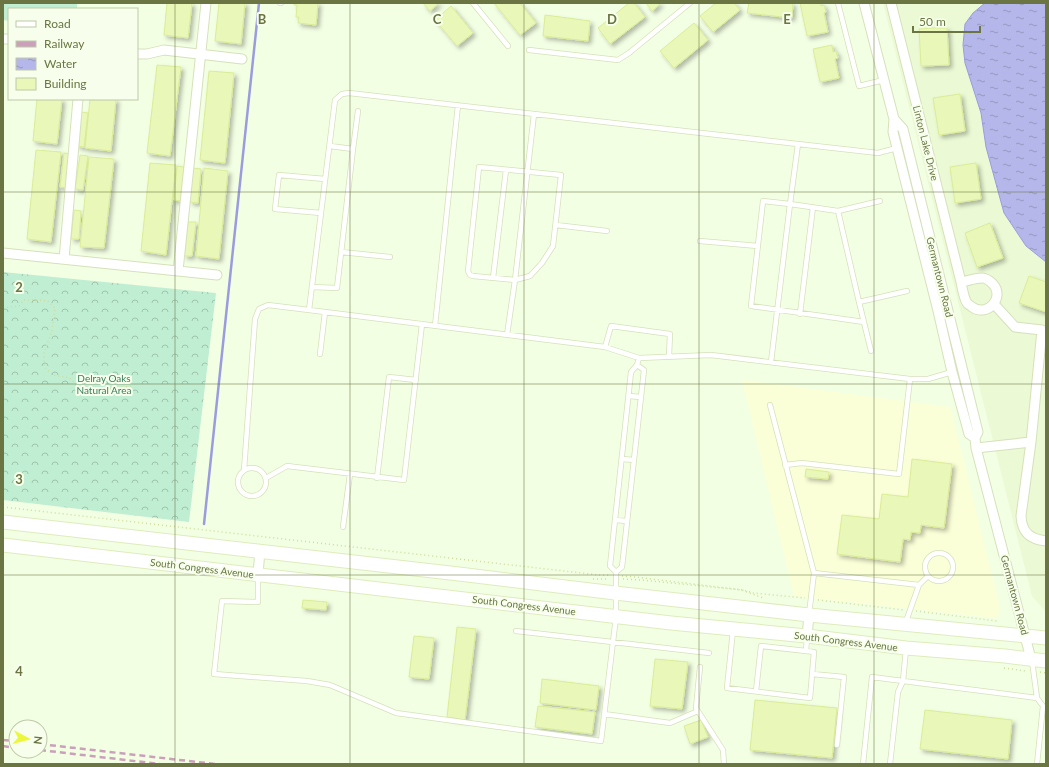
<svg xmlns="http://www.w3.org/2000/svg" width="1049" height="767" viewBox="0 0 1049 767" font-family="Lato,sans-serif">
<defs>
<pattern id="forest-crowns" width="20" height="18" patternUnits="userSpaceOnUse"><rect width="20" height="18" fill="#c0eed3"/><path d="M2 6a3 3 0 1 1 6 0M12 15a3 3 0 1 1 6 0" fill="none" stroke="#a0c5ad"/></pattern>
<pattern id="water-ripples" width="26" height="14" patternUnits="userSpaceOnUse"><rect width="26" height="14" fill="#b5b7eb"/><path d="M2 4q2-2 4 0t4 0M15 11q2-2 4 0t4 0" fill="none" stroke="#9799c0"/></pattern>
<filter id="shadow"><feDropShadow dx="3" dy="3" stdDeviation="2" flood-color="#0004"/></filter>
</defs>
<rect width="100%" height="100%" fill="#f3ffe3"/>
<path fill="#ebf9d4" d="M883,3H1046V612L1032,596Z"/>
<path fill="#faffd7" d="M742,380L950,407L999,604V615L994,618L794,596Z"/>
<path fill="#c0eed3" d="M3,3H77V9H9V21L3,20Z"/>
<path fill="url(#forest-crowns)" d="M3,272L216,293L189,522L3,500Z"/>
<path fill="url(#water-ripples)" stroke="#9a9cde" d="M985,3H1046V262L1026,246L1004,213L986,147L981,113L965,63L963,45L965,24L973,13Z"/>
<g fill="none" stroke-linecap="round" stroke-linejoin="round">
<path stroke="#9a9cde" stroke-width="2.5" d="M204,524L259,3"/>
</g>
<path fill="#e9f7b8" stroke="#daec96" filter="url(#shadow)" d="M167,3H192L188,38L164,35Z
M219,3H245L241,44L215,41Z
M295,3H318L316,25L298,23L299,17H296L297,5H294Z
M423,3H439L430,11Z
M494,3H520L536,23L520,35Z
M629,3H634L645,17L610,44L598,28Z
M646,3H661L652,11Z
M716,3H734L740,10L713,32L700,16Z
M749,3H793L792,18L747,13Z
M800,3H821V6L824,5L826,12L824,13L828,32L807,36Z
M451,6L473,33L457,46L435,20Z
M545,15L590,21L588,41L543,36Z
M694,23L708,40L674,68L660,51Z
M933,28H947L949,65L921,66L919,29Z
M832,45L833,52L836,51L838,58L835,59L839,78L820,82L813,49Z
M157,65L181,67L170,156L147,153Z
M209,71L234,73L225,163L200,160Z
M960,94L965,131L939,135L933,98Z
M37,99H62L57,144L33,141Z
M90,99H116L111,151L85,148Z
M81,112L88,113L84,147L77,146Z
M36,150L61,152L51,242L27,239Z
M64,153L71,154L67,188L60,187Z
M80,155L88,156L83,190L75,189Z
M89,157L114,159L104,248L80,247Z
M150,163L176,165L166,255L141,251Z
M976,163L981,199L955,203L950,167Z
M177,166L184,167L181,201L174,200Z
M193,168L201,169L198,203L190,202Z
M204,168L228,171L219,259L196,256Z
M74,210L81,211L79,239H71Z
M188,222H196L192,256H184Z
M990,223L1003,258L977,267L965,233Z
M1029,276L1046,282V312L1019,303Z
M912,459L952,464L944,528L921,525L920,533L911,532L910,540L903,539L900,562L837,554L842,515L879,519L882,494L908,497Z
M806,469L829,472L828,479L805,477Z
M303,600L327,602L326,610L302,608Z
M457,627L476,629L465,720L447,717Z
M414,636L434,638L429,679L409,677Z
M655,659L688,662L682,709L650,706Z
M542,679L599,686L596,710L540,703Z
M755,700L837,708L832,758L750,750Z
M538,706L595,712L592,734L535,727Z
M925,710L1012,720L1008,759L920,749Z
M701,720L708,737L690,744L684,726Z"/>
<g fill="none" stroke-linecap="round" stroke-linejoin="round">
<g stroke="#d5e1bb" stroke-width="6">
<path id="lane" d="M280,3H281
M473,3L508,46
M838,3L859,86L884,80
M529,50L618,60L629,53L690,3
M353,149L358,111
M479,167L561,175L553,246L542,263L530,276L515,280L473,276L470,275L468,271Z
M838,211L880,201
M321,213L275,209L279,175L325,179
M556,225L607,231
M700,241L758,246
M341,252L390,257
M493,278L506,170
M312,287L337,288L353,149L330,146
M859,302L907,291
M800,314L813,207
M864,322L751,306L763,201L790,204L798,144L878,153L897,148
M435,326L458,105
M507,335L515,280L534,114
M605,347L309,310L335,100L342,94L349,93L798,144
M320,354L325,312
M639,358L605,347L611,326L670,334L669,356
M771,362L790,204L838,211L859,302L871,351
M629,396L641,397
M770,405L814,573L809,614
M622,459L634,460
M785,465L802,463L899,474L910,379
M238 482a14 14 0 1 1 28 0a14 14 0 1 1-28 0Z
M244,470L255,319L259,309L268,305L309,310
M266,478L287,466L404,480L422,324
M377,478L389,377L416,380
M615,520L627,521
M343,527L350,474
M925 567a14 14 0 1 1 28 0a14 14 0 1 1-28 0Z
M616,572L622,567L644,370L637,365
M814,573L919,585
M258,576V602L222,601L214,674L307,681L330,685L396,713L601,741L616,617V572L610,566L631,372L637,365L639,358L711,355L910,379H928L952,372
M905,624L919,585L928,576
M733,630L727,688L810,698L814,652L806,651
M516,631L709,653
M906,649L903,681L1037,698L1032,661
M700,667L696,708L723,750L724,764
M812,674L844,677L837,745
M756,691L761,646L806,651L807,638
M604,714L670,723L698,711
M863,764L872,677L903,681L898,692L890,764
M1037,764L1043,706L1037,698"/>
</g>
<g stroke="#d5e1bb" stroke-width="11">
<path id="street" d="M864,3L894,119L893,132L938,311L952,372L969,434L975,438
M891,3L961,282C962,287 964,299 967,303C968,305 970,305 972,307C988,318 1005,297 993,284C990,281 986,278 982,278C975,278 968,281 961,282
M3,39H9
M137,54H147L164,50L242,59
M894,119L903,129L978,432L975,438L976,448L1031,659
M3,253L217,275
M64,259L78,99
M178,271L206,3
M994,304L1015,327L1042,330L1031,442L1021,516C1022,533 1030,539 1046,541
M976,448L1031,442
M258,574L260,551
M807,636L809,615"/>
</g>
<g stroke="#deecbd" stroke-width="15">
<path id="secondary" d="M3,522L459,574L615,593L809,615L1046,638
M3,545L671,623L807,636L906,648L1005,656L1046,661"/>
</g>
<path stroke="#cedc9b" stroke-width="1.5" stroke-dasharray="1 3" stroke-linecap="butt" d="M3,308L19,306L24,300H38L48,301L55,308L52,331L44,353V367L53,375L70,378L81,392L97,394L112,388L132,386
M3,507L599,575H610
M622,576L635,577L743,590L753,593L805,598
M593,579H609
M623,579L641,580L742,590L763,598
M818,600L904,610
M916,611L997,621
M1004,668L1026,671
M1040,672L1046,673"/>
<use href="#lane" stroke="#fff" stroke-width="4.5"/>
<use href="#street" stroke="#fff" stroke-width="9"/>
<use href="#secondary" stroke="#fff" stroke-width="13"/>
<path stroke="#caa0bb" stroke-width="2.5" stroke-dasharray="6 4" stroke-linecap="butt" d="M3,740L16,741
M40,744L215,764
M3,746L16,748
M40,750L160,764"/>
</g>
<path fill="none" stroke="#6b7543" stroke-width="1" stroke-opacity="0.55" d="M175,3V764M350,3V764M524,3V764M699,3V764M874,3V764M3,192H1046M3,384H1046M3,575H1046"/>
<g text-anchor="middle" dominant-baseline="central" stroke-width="4" stroke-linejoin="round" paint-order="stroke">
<g font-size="10" fill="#6b7543" stroke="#f7ffec">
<text transform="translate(926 143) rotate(76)">Linton Lake Drive</text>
<text transform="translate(940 277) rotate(76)">Germantown Road</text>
<text transform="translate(202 568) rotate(7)">South Congress Avenue</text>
<text transform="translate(1015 595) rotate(75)">Germantown Road</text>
<text transform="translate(524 605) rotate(7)">South Congress Avenue</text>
<text transform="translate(846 641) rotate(7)">South Congress Avenue</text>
</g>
<g font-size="10" fill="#3a7b5d" stroke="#f7ffec">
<text x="104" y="378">Delray Oaks<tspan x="104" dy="12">Natural Area</tspan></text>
</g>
</g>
<g font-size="13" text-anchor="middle" font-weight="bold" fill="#6b7543" stroke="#f7ffec" stroke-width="4" stroke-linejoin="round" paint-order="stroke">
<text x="262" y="24">B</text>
<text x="437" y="24">C</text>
<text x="612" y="24">D</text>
<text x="787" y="24">E</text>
<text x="19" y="292">2</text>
<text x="19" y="484">3</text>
<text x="19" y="676">4</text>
</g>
<rect width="1049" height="767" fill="none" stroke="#6b7543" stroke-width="8"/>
<rect x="8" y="8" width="130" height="92" fill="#f7ffec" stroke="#bfc8a8"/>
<rect x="16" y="21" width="20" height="6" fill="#ffffff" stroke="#bfc8a8"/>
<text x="44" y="28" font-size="12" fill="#6b7543">Road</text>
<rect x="16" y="41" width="20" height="6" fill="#caa0bb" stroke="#bfc8a8"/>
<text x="44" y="48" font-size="12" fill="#6b7543">Railway</text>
<rect x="16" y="58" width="20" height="12" fill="url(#water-ripples)" stroke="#bfc8a8"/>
<text x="44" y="68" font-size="12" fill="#6b7543">Water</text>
<rect x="16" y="78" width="20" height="12" fill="#e9f7b8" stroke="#bfc8a8"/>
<text x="44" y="88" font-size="12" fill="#6b7543">Building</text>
<g transform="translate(28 739) rotate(97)"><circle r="19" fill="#f7ffec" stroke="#bfc8a8"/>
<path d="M0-3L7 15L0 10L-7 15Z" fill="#ecf63b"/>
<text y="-6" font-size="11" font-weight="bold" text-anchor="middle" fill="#6b7543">N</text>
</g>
<path d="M913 26v6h67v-6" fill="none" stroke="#6b7543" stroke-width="2"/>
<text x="919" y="26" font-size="12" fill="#6b7543" stroke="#f7ffec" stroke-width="3" paint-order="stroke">50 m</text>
</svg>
